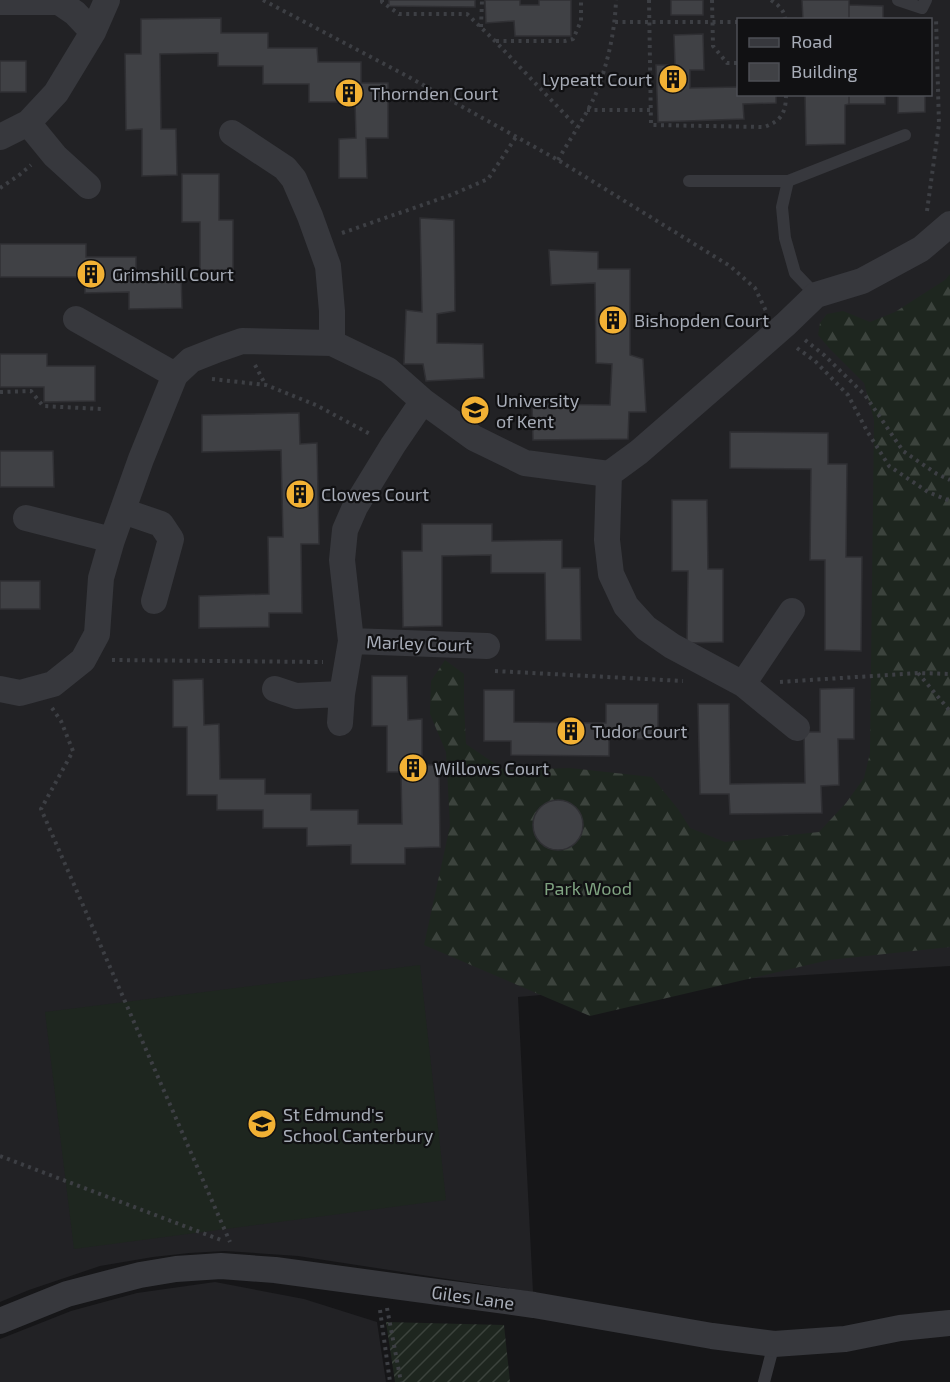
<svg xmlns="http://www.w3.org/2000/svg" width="950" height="1382" viewBox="0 0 950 1382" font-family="'Exo 2',sans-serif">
<defs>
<pattern id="forest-firs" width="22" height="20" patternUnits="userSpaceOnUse" patternTransform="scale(1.5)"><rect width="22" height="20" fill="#1e261f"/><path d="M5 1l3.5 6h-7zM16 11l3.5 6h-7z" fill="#3c433d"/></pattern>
<pattern id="garden-furrows" width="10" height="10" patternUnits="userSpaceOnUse" patternTransform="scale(1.5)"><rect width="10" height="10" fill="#1e261f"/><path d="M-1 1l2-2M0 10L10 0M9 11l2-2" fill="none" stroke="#3c433d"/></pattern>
</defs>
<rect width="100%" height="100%" fill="#161618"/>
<path fill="#222225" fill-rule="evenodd" d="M0,0H950V966L692,982L518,997L533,1292L298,1256L225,1251L189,1253L153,1257L100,1266L29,1290L0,1302ZM738,20H930V94H738Z
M215,1282L304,1299L377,1322L386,1382H0V1339L71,1311L137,1293Z"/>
<path fill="#1e261f" d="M420,965L446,1200L74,1249L45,1012Z"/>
<path fill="url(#forest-firs)" d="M950,274V947L829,960L590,1016L424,945L450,826L446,752L430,714L431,681L445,660L464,674V704L466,744L504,770L570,768L652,777L678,809L690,828L725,842L819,832L846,803L864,778L870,753L874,420L864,383L830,349L818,335L820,323L827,314L843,311L870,322L895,312L945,280Z"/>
<path fill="url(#garden-furrows)" d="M386,1322L504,1325L510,1382H395Z"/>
<path fill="#404145" stroke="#303034" stroke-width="1.5" d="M389,0H475V7L389,6Z
M485,0H520V5H539V0H571V36H515L514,21L486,23Z
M671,0H703V15H671Z
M802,0H849V20H803Z
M849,5L883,6V20H849Z
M221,18V33H268V48H317L318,62H361V83H388V138H366L367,178H339V139L356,138L355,102H309V84H263V66H218V53L160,54L161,129H176L177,175L142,176V129L126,130L125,54H141V19Z
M703,34L704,70H690V88L738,87V94H776V103L743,104L744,119L658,122L656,65H675L674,35Z
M0,61H26V92H0Z
M805,94H849V104L845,105V144L806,145Z
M849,94H885V104H849Z
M898,94H925V112L898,113Z
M182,174H219V220H233V270H200V222H182Z
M420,218L454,220L455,311L437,314V343L483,344L484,378L426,381L423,364H404L406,310L422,312Z
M0,244H86V257H136V272H181L182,308L129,309V292L85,293V277H0Z
M549,250L598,252V269H630V355L643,359L646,412H629L628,439L533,440L532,404L610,405L612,364L596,363L595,283L551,285Z
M0,354H47V366H95V401L44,402V387H0Z
M299,413L300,444L317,443L319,544H301L302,613H269V627L199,628V596L269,594L268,537H283L281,450L202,452V415Z
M730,432L828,433V464H847L846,557H862L861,651L825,650V560H810L811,469L730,468Z
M0,451H53L54,487H0Z
M672,500H707L708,569H723V642L687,643L688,571H672Z
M422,524H492V541L562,540V568H580L581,640H546L545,573H491V555L442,556V626L403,627L402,551H422Z
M0,581H40V609H0Z
M372,676H407L408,720L422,719V765H439L440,847L405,848V864H351V845L307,846V828H263V810H217V795H187V727H173V680L203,679L204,725L219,724L220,779H265V794H311V810H358V824H402L401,772H387V726H372Z
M854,688V739H838L839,785L821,786L822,813L730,814L729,794H700L698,704H729L730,784L805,783L804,732H820V689Z
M484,690H514V722L606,723V704H658V739H609V756L511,755V741H484Z
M533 825a25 25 0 1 1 50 0a25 25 0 1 1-50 0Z"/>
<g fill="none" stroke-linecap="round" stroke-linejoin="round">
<path stroke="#3d3f44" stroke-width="4" stroke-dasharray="3 4.5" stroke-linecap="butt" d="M263,0L407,76L558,160L730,266L755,288L766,311
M382,0V2L399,14H467L495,41L577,127
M649,0L651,125L764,127C782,121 786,112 786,94
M712,0L713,46L727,63H738
M771,0C778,5 785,10 785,20
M615,22H738
M481,27L482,0
M496,41H565L573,39L581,21V0
M587,110H650
M558,160C571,137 587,115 597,91C608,62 615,31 616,0
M0,188L18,176L31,165
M927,211L939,124L936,18
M342,233L451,195L488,179L516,137
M805,340L824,355L865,395L903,451L937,474L950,480
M797,348L815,361L848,395L867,431L889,466L928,492L950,501
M255,365L265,384
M212,379L266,385L316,405L370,434
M0,392L31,391L43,406L101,409
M112,660L323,662
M495,671L683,681
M918,673L950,711
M780,682L918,673L950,674
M52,708L61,721L73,751L41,809L230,1242
M0,1156L221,1240
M387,1308L401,1382
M380,1310L390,1382"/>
<path stroke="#37383d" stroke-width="12" d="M898,0L922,8L926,0
M689,181H788L905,135
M788,181L782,207L785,238L795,273L816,295
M764,1382L774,1344"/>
<path stroke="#37383d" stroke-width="26" d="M0,2H59L75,13L93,32
M28,123L55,156L88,186
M232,133L285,168L294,179L310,216L328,266L332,311V343
M0,137L28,123L56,93L93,32L107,0
M76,319L175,375
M609,474L607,540L611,574L626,606L646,628L672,646L743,684L797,728
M123,511L161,524L171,539L154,601
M26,518L112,540
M351,641L487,646
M743,684L792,611
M0,689L20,693L53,684L83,660L97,634L101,578L112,540L141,459L175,375L191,360L219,349L242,341L332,343L388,370L423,401L474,438L525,463L609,474L639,452L786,324L816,295L862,281L921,249L950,224
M275,689L296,696L342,694
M340,723L342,694L351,641L342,560L345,530L355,507L393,445L423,401
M0,1321L67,1294L140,1275L176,1269L221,1266L275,1270L534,1305L712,1336L774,1344L845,1339L900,1328L950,1323"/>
</g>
<defs>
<g id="building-disc" transform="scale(1.5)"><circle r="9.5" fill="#f2b134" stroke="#111113"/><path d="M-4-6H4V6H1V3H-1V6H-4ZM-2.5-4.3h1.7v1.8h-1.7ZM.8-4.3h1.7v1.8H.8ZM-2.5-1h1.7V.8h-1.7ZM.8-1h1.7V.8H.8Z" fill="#111"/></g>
<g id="university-disc" transform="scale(1.5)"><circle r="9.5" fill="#f2b134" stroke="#111113"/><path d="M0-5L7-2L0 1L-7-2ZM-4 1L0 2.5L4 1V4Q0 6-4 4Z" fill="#111"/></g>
<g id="school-disc" transform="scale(1.5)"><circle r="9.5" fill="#f2b134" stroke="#111113"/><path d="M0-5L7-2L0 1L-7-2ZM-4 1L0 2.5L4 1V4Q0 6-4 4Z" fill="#111"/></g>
</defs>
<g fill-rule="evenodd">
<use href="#building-disc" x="673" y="79"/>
<use href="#building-disc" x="349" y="93"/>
<use href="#building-disc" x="91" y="274"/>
<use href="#building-disc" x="613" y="320"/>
<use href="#university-disc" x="475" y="410"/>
<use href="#building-disc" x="300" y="494"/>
<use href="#building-disc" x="571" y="731"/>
<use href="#building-disc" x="413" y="768"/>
<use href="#school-disc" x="262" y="1124"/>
</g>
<g text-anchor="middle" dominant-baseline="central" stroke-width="4.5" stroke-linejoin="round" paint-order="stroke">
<g font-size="18" fill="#a8adb8" stroke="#111113" text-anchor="start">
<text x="652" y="79" text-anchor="end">Lypeatt Court</text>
<text x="370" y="93">Thornden Court</text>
<text x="112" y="274">Grimshill Court</text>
<text x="634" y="320">Bishopden Court</text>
<text x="496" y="400">University<tspan x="496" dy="21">of Kent</tspan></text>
<text x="321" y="494">Clowes Court</text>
<text x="592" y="731">Tudor Court</text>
<text x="434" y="768">Willows Court</text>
<text x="283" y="1114">St Edmund's<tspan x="283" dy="21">School Canterbury</tspan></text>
</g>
<g font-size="18" fill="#a8adb8" stroke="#111113">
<text transform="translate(419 643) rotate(2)">Marley Court</text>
<text transform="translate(473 1297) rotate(8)">Giles Lane</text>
</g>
<g font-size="18" fill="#7fa381" stroke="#111113">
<text x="588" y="888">Park Wood</text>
</g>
</g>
<rect x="737" y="18" width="195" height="78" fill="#111113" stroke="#4d4f55" stroke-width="1.5"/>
<rect x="749" y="38" width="30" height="9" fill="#37383d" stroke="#4d4f55" stroke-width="1.5"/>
<text x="791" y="48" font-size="18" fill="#a8adb8">Road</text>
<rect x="749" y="63" width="30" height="18" fill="#404145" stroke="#4d4f55" stroke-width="1.5"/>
<text x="791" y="78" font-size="18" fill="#a8adb8">Building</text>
</svg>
